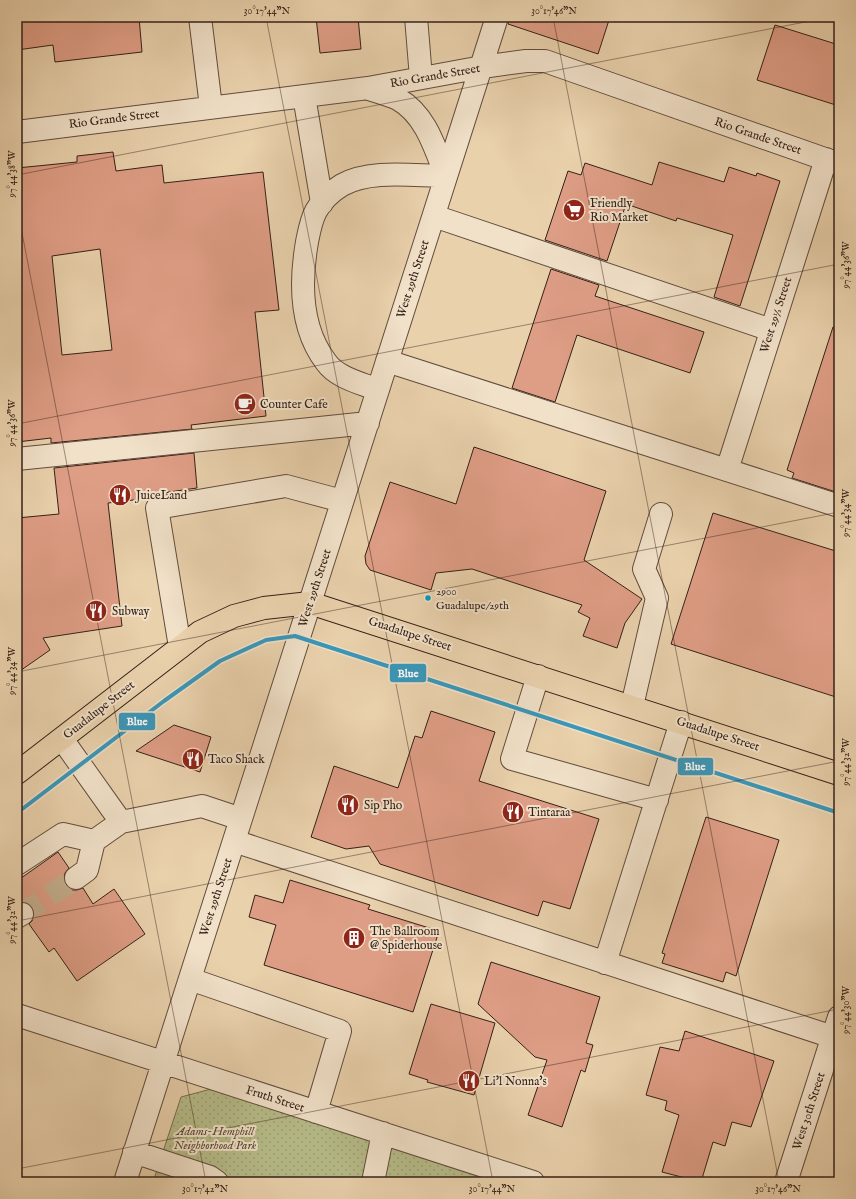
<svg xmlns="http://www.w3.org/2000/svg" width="856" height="1199" viewBox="0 0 856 1199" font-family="'IM FELL English',serif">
<defs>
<pattern id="park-dots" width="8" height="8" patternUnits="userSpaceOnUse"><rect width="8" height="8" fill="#b6bc89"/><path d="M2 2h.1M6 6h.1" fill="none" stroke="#9da176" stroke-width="1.8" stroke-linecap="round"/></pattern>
</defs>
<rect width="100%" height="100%" fill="#e9d1ac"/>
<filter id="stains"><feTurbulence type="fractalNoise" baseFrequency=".005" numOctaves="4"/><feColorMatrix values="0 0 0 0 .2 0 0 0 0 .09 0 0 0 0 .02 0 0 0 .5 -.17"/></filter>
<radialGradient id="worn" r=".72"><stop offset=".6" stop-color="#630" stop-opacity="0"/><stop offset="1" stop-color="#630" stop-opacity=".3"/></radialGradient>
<path fill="url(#park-dots)" stroke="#766e50" d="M211,1089L500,1182H153L181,1097Z"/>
<path fill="#de9d85" stroke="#352018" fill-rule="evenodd" d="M17,17H139L142,52L55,62L53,45L17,50Z
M316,17H358L361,49L320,53Z
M509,17H610L598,54L508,24Z
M775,25L839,45V106L757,80Z
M113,152L116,171L162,165L164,183L263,172L279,310L255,312L266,416L191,425L192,429L51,443V438L17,442V168L77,162V156ZM100,249L112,350L62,355L52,256Z
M659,162L724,182L729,167L756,176L757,173L780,181L740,306L714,297L733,235L677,218L676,221L626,204L607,261L545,240L568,171L581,175L585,163L652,185Z
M551,269L599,285L595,296L704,332L690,373L577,335L555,402L512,388Z
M833,327L839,328V493L792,478L794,473L787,470Z
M474,447L606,491L584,560L642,599L625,623L617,648L583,636L590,618L578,612L582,605L472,569L436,573L431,590L370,570L366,564L365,556L390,482L456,504Z
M194,453L197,488L169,492L150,498L108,503L122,626L43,638L50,650L17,673V518L59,514L54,468Z
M713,513L839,552V698L671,644Z
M431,711L495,732L479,781L599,819L570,909L543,901L538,916L380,864L369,846L346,849L311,837L334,766L398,788L415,736L422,738Z
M174,725L211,737L200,772L136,751Z
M706,817L779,840L736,976L726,972L723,982L662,963L665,954L662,953Z
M58,852L69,868L65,873L64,879L66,886L71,890H77L83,888L93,904L114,889L145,934L77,981L54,948L49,952L29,924L33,920L34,914L32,907L28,903H17V881Z
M290,880L370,905L368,909L439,931L413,1012L264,965L276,925L249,917L255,895L283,903Z
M491,962L600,997L586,1043L593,1045L585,1072L581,1070L562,1127L528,1115L547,1060L535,1057L478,1004Z
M431,1004L495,1023L474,1095L427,1082L428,1080L409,1074Z
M685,1031L774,1061L751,1127L732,1122L725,1146L713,1142L701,1182L662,1172L679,1115L665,1110L667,1101L646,1095L660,1047L679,1051Z"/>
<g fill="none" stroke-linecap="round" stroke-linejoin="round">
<path stroke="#c5ae8e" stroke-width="22" stroke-dasharray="22 11" stroke-linecap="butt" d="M22,914L76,878"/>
<g stroke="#624c3d" stroke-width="24">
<path id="minor" d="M200,17L211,107
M416,17L421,78
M369,89C378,92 389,95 398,99C426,115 435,148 446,176C414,176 370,169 342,185C332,191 322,200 316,211C311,220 309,232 307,242C300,282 300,328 326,362C337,378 361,383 378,390
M304,96L322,203
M17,132L368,88L482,67L526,61H545L839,164
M434,216L771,330
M387,361L839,506
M17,459L368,423
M727,470L826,159
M180,647L157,508L286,486L342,501
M538,676L512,759L657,800
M632,706L657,598L644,569L661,514
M62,739L121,822L202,806L241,819
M234,841L839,1039
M17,864L63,834L94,841L121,822
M76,878L87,870L94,841
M17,917L22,914
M605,963L681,722
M190,979L340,1031L316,1112
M17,1015L533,1182
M134,1152L210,1177L217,1182
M125,1182L497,17
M373,1182L383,1133
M786,1182L839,1017"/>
</g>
<g stroke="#352018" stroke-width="24">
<path id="major" d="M17,773L200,632L234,616L264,608L310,603L839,774"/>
</g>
<use href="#minor" stroke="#f1e1c9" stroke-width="22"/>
<use href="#major" stroke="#e9d1ac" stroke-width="22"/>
<g stroke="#f1e1c9" stroke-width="7">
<path id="rail-1" d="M17,813L164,701L220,661L266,640L295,636L839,813"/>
</g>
<use href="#rail-1" stroke="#3a97b9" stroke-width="4"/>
</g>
<path fill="none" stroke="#352018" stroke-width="1" stroke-opacity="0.45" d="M266,17L493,1182M553,17L779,1182M17,175L831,17M17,207L206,1182M17,424L839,264M17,672L839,512M17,921L839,761M17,1169L839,1009"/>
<defs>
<g id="supermarket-disc" transform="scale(1.15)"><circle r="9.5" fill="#8f2418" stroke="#f1e1c9"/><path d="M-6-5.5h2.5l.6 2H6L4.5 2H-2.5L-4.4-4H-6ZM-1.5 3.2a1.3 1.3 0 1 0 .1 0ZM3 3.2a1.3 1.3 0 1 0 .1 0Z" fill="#fff"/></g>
<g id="cafe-disc" transform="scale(1.15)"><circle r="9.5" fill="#8f2418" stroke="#f1e1c9"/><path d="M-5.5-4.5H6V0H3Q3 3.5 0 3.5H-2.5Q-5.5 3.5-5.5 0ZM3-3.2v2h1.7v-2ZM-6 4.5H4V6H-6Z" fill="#fff"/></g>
<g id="restaurant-disc" transform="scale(1.15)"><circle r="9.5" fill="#8f2418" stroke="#f1e1c9"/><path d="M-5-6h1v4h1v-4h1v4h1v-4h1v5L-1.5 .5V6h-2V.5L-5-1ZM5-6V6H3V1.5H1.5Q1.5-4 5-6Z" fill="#fff"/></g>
<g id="building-disc" transform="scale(1.15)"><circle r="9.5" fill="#8f2418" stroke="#f1e1c9"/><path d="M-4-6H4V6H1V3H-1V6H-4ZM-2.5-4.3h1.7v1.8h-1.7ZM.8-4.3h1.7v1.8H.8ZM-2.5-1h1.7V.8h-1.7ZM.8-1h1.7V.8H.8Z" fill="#fff"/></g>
</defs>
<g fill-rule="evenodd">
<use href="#supermarket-disc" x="574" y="210"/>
<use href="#cafe-disc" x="245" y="404"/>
<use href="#restaurant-disc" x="120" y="495"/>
<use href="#restaurant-disc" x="96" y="611"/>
<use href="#restaurant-disc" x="193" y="759"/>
<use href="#restaurant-disc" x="348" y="805"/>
<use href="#restaurant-disc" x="513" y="812"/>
<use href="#building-disc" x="354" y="938"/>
<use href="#restaurant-disc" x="469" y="1081"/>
</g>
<circle fill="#059bbc" stroke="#f1e1c9" stroke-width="1.5" cx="428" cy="598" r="3.5"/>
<g text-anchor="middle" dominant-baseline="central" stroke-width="4" stroke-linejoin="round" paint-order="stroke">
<g font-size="11" fill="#352018" stroke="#f1e1c9" text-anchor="start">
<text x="436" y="592">2900<tspan x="436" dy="14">Guadalupe/29th</tspan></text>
</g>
<g font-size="12" fill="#352018" stroke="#f1e1c9">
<text transform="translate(435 76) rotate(-10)">Rio Grande Street</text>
<text transform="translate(114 119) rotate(-7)">Rio Grande Street</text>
<text transform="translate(758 136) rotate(19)">Rio Grande Street</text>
<text transform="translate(413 279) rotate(-72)">West 29th Street</text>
<text transform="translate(776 315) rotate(-72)">West 29½ Street</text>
<text transform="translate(315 588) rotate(-72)">West 29th Street</text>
<text transform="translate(410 634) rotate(18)">Guadalupe Street</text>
<text transform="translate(99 710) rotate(-38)">Guadalupe Street</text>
<text transform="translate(718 734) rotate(18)">Guadalupe Street</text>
<text transform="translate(216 897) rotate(-72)">West 29th Street</text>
<text transform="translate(275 1099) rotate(18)">Fruth Street</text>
<text transform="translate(809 1111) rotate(-72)">West 30th Street</text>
</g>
<g font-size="12" fill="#352018" stroke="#f1e1c9" text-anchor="start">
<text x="590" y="203">Friendly<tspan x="590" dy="14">Rio Market</tspan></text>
<text x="260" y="404">Counter Cafe</text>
<text x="136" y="495">JuiceLand</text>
<text x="112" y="611">Subway</text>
<text x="208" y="759">Taco Shack</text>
<text x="364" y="805">Sip Pho</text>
<text x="528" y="812">Tintaraa</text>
<text x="370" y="931">The Ballroom<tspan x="370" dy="14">@ Spiderhouse</tspan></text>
<text x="484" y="1081">Li'l Nonna's</text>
</g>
<g font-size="12" font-style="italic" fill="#554734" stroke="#f1e1c9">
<text x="215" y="1131">Adams-Hemphill<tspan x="215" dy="14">Neighborhood Park</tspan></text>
</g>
</g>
<g stroke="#f1e1c9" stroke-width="1.5">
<rect x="389" y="663" width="38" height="20" rx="4" fill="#3a97b9"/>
<rect x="118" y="712" width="38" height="19" rx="4" fill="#3a97b9"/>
<rect x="677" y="757" width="37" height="19" rx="4" fill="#3a97b9"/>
</g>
<g font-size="11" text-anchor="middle" font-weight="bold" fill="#fff">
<text x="408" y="677">Blue</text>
<text x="137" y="725">Blue</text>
<text x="695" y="770">Blue</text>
</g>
<rect width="856" height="1199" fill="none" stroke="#e9d1ac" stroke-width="44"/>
<rect x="22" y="22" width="812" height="1155" fill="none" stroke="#352018" stroke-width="1.5"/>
<g font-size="10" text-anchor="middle" fill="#352018">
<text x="267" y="14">30°17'44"N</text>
<text x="554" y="14">30°17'46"N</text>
<text transform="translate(11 174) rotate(-90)" y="4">97°44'38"W</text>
<text transform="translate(845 265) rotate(-90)" y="4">97°44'36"W</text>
<text transform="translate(11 423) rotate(-90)" y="4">97°44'36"W</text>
<text transform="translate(845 513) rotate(-90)" y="4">97°44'34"W</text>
<text transform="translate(11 671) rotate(-90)" y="4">97°44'34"W</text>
<text transform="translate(845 762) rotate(-90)" y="4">97°44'32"W</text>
<text transform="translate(11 920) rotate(-90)" y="4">97°44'32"W</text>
<text transform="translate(845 1010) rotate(-90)" y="4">97°44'30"W</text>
<text x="205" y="1192">30°17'42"N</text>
<text x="492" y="1192">30°17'44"N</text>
<text x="778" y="1192">30°17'46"N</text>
</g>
<rect width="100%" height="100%" filter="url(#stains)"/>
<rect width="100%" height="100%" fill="url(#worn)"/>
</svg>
